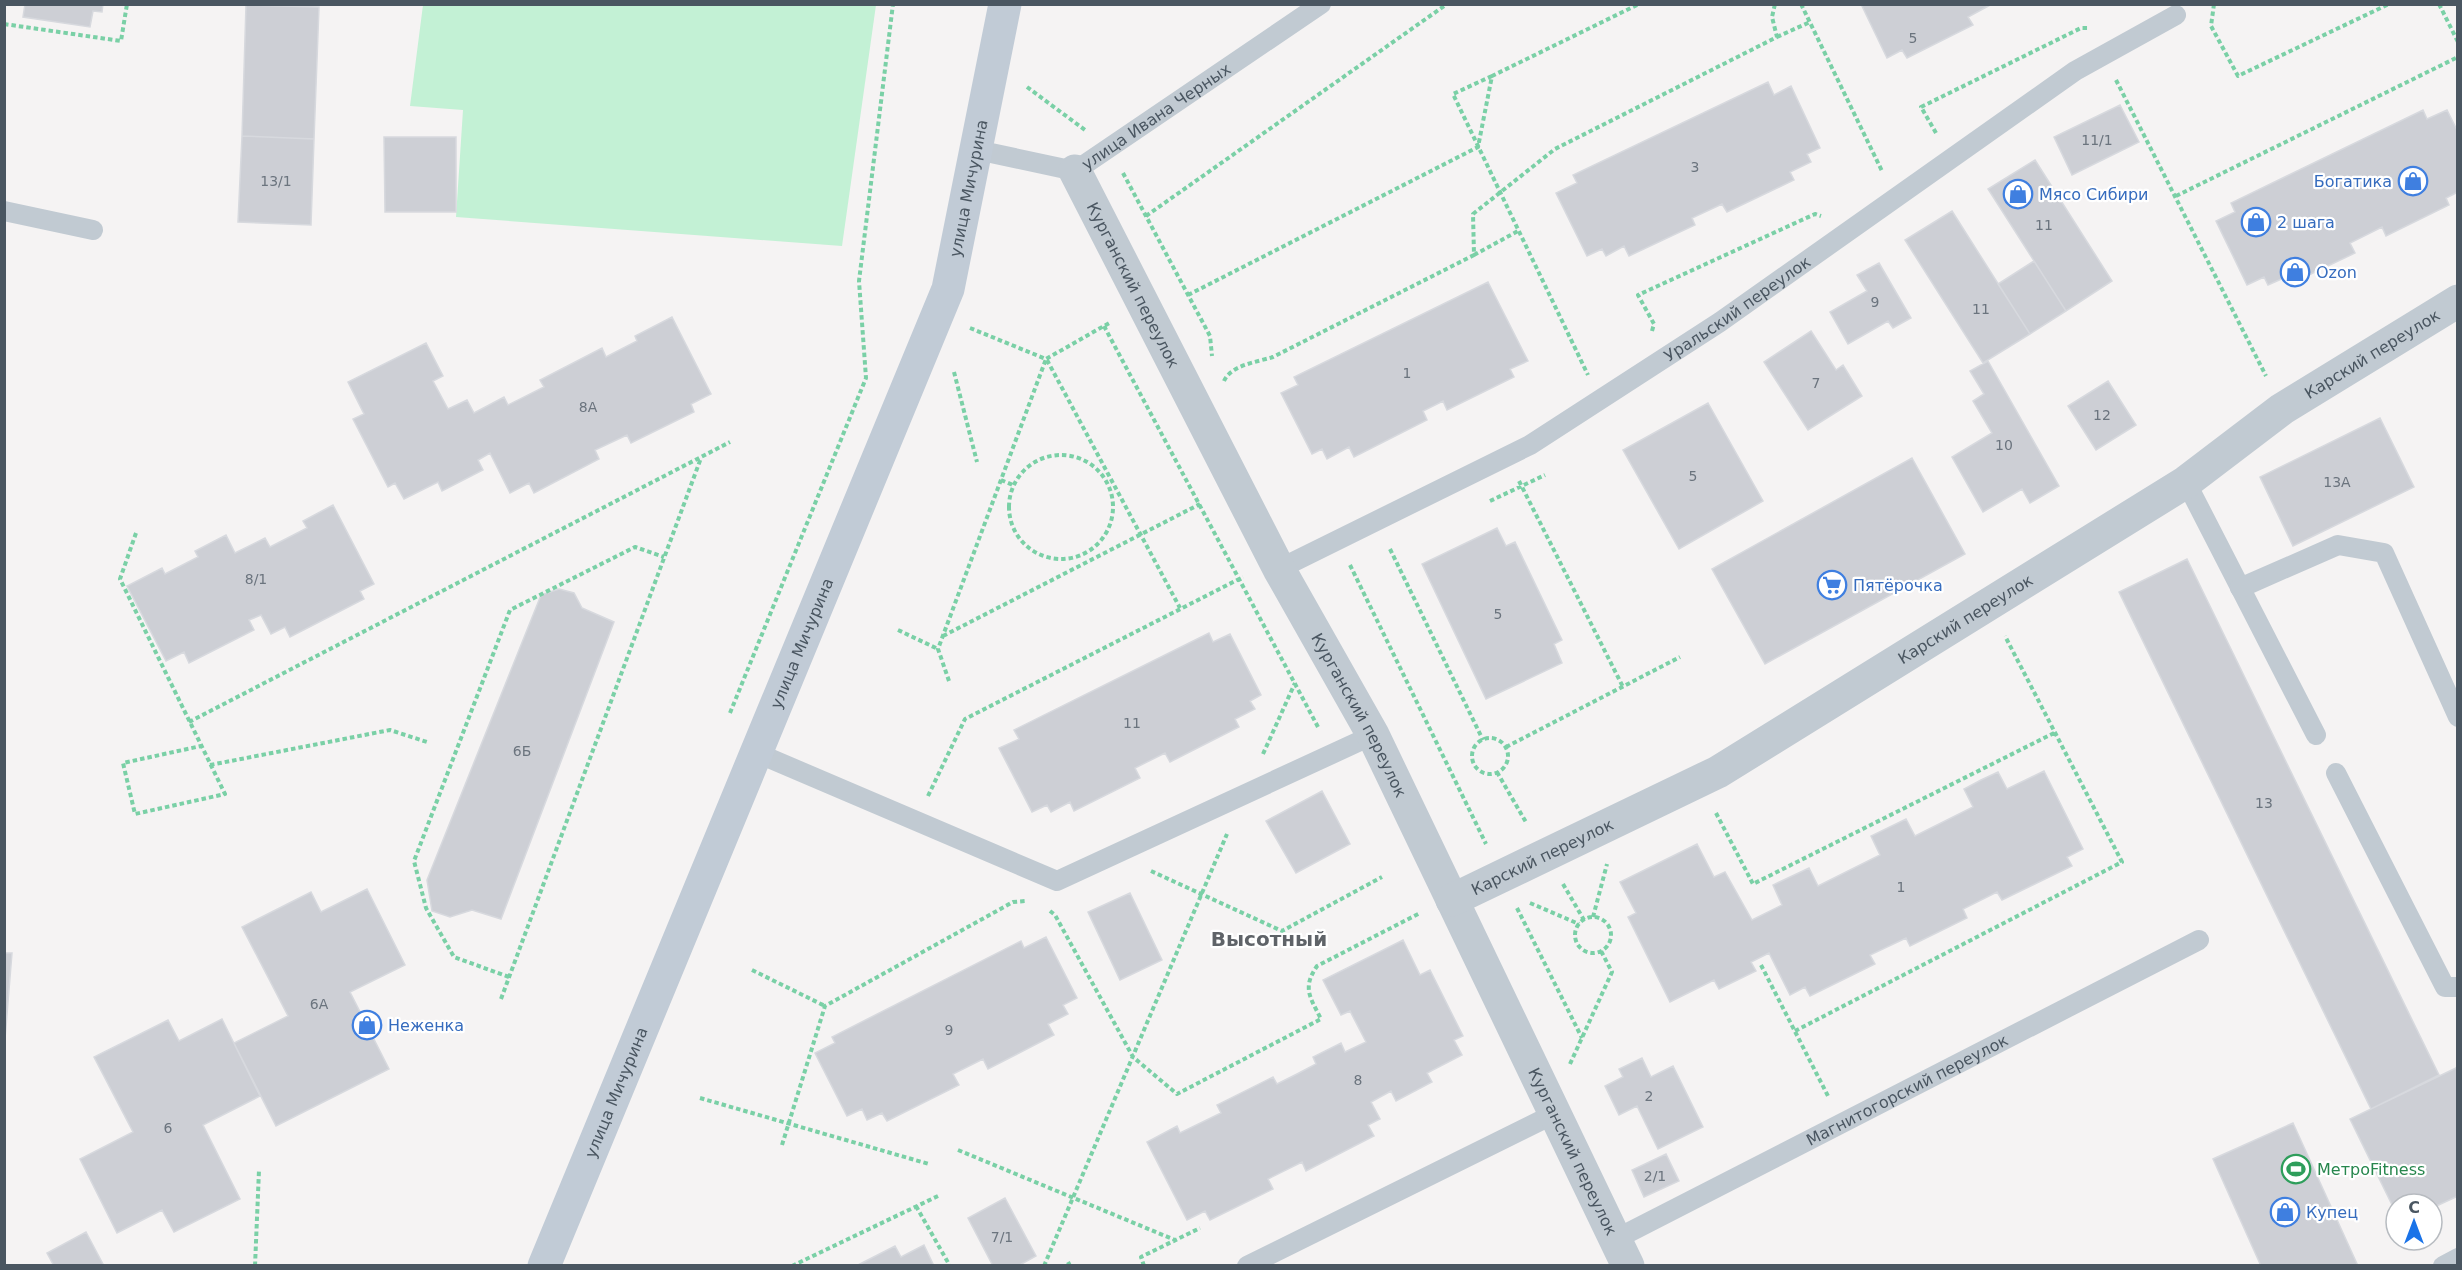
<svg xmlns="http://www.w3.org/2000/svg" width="2462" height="1270" viewBox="0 0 2462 1270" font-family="'DejaVu Sans',sans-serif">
<rect width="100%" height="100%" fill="#f5f3f3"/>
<path fill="#c3f1d5" d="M423,5H876L842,246L456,217L463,110L410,106Z"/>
<path fill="#cdcfd5" stroke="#d7d9de" stroke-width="1.5" d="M25,4H103L102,12L93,11L90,27L23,17Z
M1861,4H1992L1968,17L1973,25L1907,58L1902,50L1887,58Z
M246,5L319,7L314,139L242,136Z
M1768,82L1774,95L1791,86L1820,148L1807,154L1811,162L1790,172L1794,180L1727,212L1722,204L1692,218L1695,225L1629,256L1624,246L1606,256L1602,249L1587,256L1556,193L1577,183L1573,175Z
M2120,105L2139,142L2072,175L2054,137Z
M2423,110L2427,119L2447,110L2458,132V192L2446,198L2449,205L2386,236L2382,227L2350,243L2355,253L2290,284L2286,277L2268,285L2264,277L2247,285L2216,221L2235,212L2231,203Z
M242,136L314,139L311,225L238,222Z
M384,137H456V212H385Z
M2035,160L2112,281L2066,311L1988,189Z
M1952,211L2030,334L1983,363L1905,240Z
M2034,261L2066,311L2030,334L1998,284Z
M1879,263L1911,318L1893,328L1888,321L1848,344L1830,312L1867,291L1857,275Z
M1488,282L1528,361L1510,369L1514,377L1447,410L1443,401L1423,411L1427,420L1354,457L1349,447L1327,459L1322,449L1312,454L1281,393L1298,385L1294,377Z
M672,317L711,394L691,404L694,412L631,443L627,435L595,450L599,459L534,493L529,483L510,493L490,453L478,460L483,470L442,491L438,482L404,499L395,483L388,487L353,419L364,414L348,382L426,343L443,376L433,381L448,409L467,400L474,413L504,397L508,405L544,387L540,380L602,348L606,357L637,341L635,336Z
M1811,331L1836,370L1843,365L1862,396L1808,430L1764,362Z
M1988,361L2059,486L2030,503L2022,489L1983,512L1952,457L1992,433L1973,401L1984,394L1970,371Z
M2108,381L2136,425L2096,450L2068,406Z
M1708,403L1763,501L1679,549L1623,450Z
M2380,418L2414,487L2293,546L2260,477Z
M1912,458L1965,554L1765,664L1712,569Z
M333,505L374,584L360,591L364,599L290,637L285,627L271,634L261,615L249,620L254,630L189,663L184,652L166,661L127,586L162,568L165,574L198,557L195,551L226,535L235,553L265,538L270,547L307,528L303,521Z
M1497,528L1506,546L1515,542L1562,640L1554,644L1562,663L1486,699L1422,564Z
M2187,559L2439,1075L2371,1109L2119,592Z
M559,589L574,593L582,608L614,622L501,919L472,910L450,917L432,911L427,880L541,595Z
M1209,633L1213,642L1230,634L1261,695L1250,701L1255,709L1235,719L1239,727L1170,762L1165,753L1135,768L1140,778L1074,811L1070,802L1051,812L1047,805L1032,812L999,748L1019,739L1014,730Z
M2044,771L2083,849L2067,857L2072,866L2002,900L1997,892L1963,909L1967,918L1910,946L1906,938L1870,955L1875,964L1810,996L1805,987L1790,995L1769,953L1751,962L1756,971L1719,989L1714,980L1670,1002L1628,917L1636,913L1620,882L1697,844L1714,877L1725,872L1752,920L1782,905L1773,885L1809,868L1818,886L1880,855L1871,836L1906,819L1915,836L1973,807L1964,789L1981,780L1998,772L2007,789Z
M1322,791L1350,844L1296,873L1266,821Z
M367,889L405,965L350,992L389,1069L276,1126L234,1043L288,1016L242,927L311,892L321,912Z
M1130,893L1162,960L1120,980L1088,912Z
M1046,937L1077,998L1063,1005L1068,1014L1048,1024L1054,1035L988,1069L983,1059L953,1074L959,1085L887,1121L882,1113L867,1120L862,1109L847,1116L815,1053L835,1043L832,1037L1021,941L1024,948Z
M1403,940L1420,975L1430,970L1463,1036L1454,1040L1462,1055L1427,1073L1432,1082L1396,1101L1391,1091L1371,1102L1380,1119L1368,1125L1374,1136L1306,1171L1302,1162L1268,1179L1273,1189L1210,1220L1205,1211L1187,1220L1147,1142L1177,1126L1180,1133L1221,1113L1217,1105L1273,1077L1277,1084L1297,1074L1316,1064L1313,1057L1341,1043L1345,1052L1366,1042L1350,1011L1341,1015L1323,980Z
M4,953H12L4,1051Z
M222,1019L260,1096L203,1125L240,1199L174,1232L162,1210L117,1233L80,1159L133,1132L94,1057L168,1020L179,1041Z
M1642,1058L1651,1077L1673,1066L1703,1127L1658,1149L1637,1106L1619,1115L1605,1086L1623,1077L1619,1069Z
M2458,1067V1196L2432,1208V1204H2396V1213L2350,1119Z
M2293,1123L2358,1266H2261L2213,1159Z
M1666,1154L1679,1181L1644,1197L1632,1170Z
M1005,1198L1036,1256L1018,1266H993L968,1218Z
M86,1232L104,1266H54L47,1253Z
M924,1245L934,1266H856L895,1246L901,1257Z"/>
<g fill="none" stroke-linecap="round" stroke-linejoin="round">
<path stroke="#7ad0a6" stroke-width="4" stroke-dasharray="4.5 3" stroke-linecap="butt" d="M1801,4L1882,171
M2214,4L2211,26L2238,76L2389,4
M2439,4L2458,42
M4,24L121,41L127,4
M1777,37L1810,22
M1492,76L1453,94L1588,375
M2116,80L2266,376
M1027,87L1085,130
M1936,133L1921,107L2081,28H2090
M1123,173L1210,336L1212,356
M2176,196L2458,57
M1146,216L1447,4
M1474,255L1518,231
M1188,295L1478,147L1492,76L1639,4
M1104,326L1318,727
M970,328L1046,359L1111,322
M1652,331L1654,324L1638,295L1815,214L1821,216
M1047,360L1180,608
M954,372L977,462
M1224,381C1231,365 1257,362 1273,357L1474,255L1473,214L1555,149L1777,37L1772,17L1775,4
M1009 507a52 52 0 1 1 104 0a52 52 0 1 1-104 0Z
M1001,480L1013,485
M1519,481L1623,687
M1490,501L1545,475
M136,533L120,579L225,794L135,814L123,763L201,746
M1390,549L1483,740
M1350,565L1486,844
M898,630L938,649
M943,636L1200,504
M949,681L938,649L1046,359
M730,713L866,378L859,281L893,4
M189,722L730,442
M1472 756a18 18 0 1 1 36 0a18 18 0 1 1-36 0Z
M1506,747L1680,657
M1263,754L1295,683
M210,765L390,730L427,742
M1497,772L1527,824
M928,796L965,719L1243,577
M1716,813L1753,884L2056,732
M1151,871L1282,931L1382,877
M1563,884L1584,920
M1530,903L1579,924
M1517,908L1582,1038
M1050,911L1055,915L1133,1057L1177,1094L1321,1019C1310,997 1302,988 1317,966L1420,913
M1593,917L1607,864
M1575 935a18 18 0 1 1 36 0a18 18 0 1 1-36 0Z
M1761,965L1829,1098
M752,970L825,1006
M509,977L454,957L426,908L414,861L510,610L635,547L664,557
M501,999L701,458
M1795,1031L2122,862L2005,636
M1570,1064L1612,972L1601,951
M700,1098L929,1164
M782,1145L825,1006L1013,902L1025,901
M958,1150L1175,1240
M916,1206L950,1266
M1068,1262L1070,1266
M255,1266L259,1170
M792,1266L938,1196
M1044,1266L1227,834
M1144,1266L1141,1257L1200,1228"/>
<g stroke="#c1cad2" stroke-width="20">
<path id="s1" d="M977,150L1075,171L1321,4"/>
<path d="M4,211L93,230"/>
<path d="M2186,482L2316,735"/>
<path id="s2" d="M1279,569L1530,445L1720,322L2075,71L2176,15"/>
<path d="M2240,588L2338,545L2384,553L2458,717"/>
<path d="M757,753L1057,881L1373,735"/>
<path d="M2336,773L2445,987H2458"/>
<path id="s3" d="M1616,1239L2199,940"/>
<path d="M1247,1266L1554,1114"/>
<path d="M2443,1266L2458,1258"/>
</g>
<g stroke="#c1cad2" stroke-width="33">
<path id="s4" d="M1075,171L1279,569L1373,735L1628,1266"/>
<path id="s5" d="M1452,900L1718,772L2186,482L2282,409L2458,301"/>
</g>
<path stroke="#c1cbd6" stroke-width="33" id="s6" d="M544,1266L948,289L1005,4"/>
</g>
<defs>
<g id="shop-ring" transform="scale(1.5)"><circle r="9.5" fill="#fff" stroke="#3f7fe0" stroke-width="1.5"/><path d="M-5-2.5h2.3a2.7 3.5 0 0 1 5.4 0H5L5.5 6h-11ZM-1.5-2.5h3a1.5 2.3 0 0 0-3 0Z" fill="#3f7fe0"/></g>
<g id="supermarket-ring" transform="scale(1.5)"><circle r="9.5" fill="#fff" stroke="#3f7fe0" stroke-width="1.5"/><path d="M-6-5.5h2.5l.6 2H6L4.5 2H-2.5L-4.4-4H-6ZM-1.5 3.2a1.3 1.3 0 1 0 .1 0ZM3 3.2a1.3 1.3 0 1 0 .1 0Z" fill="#3f7fe0"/></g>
<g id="stadium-ring" transform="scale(1.5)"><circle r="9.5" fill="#fff" stroke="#2e9e5b" stroke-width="1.5"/><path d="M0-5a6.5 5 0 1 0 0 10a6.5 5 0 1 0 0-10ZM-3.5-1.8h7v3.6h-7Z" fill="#2e9e5b"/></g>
</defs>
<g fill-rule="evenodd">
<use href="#shop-ring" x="2413" y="181"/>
<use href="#shop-ring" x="2018" y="194"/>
<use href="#shop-ring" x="2256" y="222"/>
<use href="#shop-ring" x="2295" y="272"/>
<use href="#supermarket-ring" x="1832" y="585"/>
<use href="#shop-ring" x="367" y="1025"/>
<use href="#stadium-ring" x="2296" y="1169"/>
<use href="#shop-ring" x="2285" y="1212"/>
</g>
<g text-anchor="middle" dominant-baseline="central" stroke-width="4.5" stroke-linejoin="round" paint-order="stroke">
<g font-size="14" fill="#6b747e">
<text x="1913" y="38">5</text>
<text x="2097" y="140">11/1</text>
<text x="1695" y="167">3</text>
<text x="276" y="181">13/1</text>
<text x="2044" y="225">11</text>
<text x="1875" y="302">9</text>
<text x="1981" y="309">11</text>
<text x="1407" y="373">1</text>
<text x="1816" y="383">7</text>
<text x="588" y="407">8А</text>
<text x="2102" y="415">12</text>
<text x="2004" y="445">10</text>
<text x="1693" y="476">5</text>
<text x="2337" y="482">13А</text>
<text x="256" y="579">8/1</text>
<text x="1498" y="614">5</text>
<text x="1132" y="723">11</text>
<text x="522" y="751">6Б</text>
<text x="2264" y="803">13</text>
<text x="1901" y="887">1</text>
<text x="319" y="1004">6А</text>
<text x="949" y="1030">9</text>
<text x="1358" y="1080">8</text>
<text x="1649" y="1096">2</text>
<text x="168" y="1128">6</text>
<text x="1655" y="1176">2/1</text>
<text x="1002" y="1237">7/1</text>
</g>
<g font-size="16" fill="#4a5661" stroke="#fff">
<text stroke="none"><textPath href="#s1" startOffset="198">улица Ивана Черных</textPath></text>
<text stroke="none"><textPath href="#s6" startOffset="1160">улица Мичурина</textPath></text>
<text stroke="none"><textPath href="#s4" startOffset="128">Курганский переулок</textPath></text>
<text stroke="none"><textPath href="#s2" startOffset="528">Уральский переулок</textPath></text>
<text stroke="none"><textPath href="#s5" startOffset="1072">Карский переулок</textPath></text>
<text stroke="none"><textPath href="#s5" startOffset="586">Карский переулок</textPath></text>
<text stroke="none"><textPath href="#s6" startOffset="674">улица Мичурина</textPath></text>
<text stroke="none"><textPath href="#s4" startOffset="614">Курганский переулок</textPath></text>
<text stroke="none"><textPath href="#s5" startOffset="100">Карский переулок</textPath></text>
<text stroke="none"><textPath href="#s3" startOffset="327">Магнитогорский переулок</textPath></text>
<text stroke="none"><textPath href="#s6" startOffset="188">улица Мичурина</textPath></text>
<text stroke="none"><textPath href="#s4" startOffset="1100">Курганский переулок</textPath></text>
</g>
<g font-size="16" fill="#366cbe" stroke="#fff" text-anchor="start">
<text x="2392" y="181" text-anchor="end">Богатика</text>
<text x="2039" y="194">Мясо Сибири</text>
<text x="2277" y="222">2 шага</text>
<text x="2316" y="272">Ozon</text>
<text x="1853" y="585">Пятёрочка</text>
<text x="388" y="1025">Неженка</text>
<text x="2306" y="1212">Купец</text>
</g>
<g font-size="16" fill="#27864d" stroke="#fff" text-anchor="start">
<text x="2317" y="1169">МетроFitness</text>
</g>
<g font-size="20" font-weight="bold" fill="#5f6368" stroke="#fff">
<text x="1269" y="939">Высотный</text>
</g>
</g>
<rect width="2462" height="1270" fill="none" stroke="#4a5661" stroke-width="12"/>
<g transform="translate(2414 1222)"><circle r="28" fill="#ffffff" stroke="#b7bbc0" stroke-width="1.5"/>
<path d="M0-4.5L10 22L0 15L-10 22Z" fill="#1a73e8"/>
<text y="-9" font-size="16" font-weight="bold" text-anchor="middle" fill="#4a5661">С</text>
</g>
</svg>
